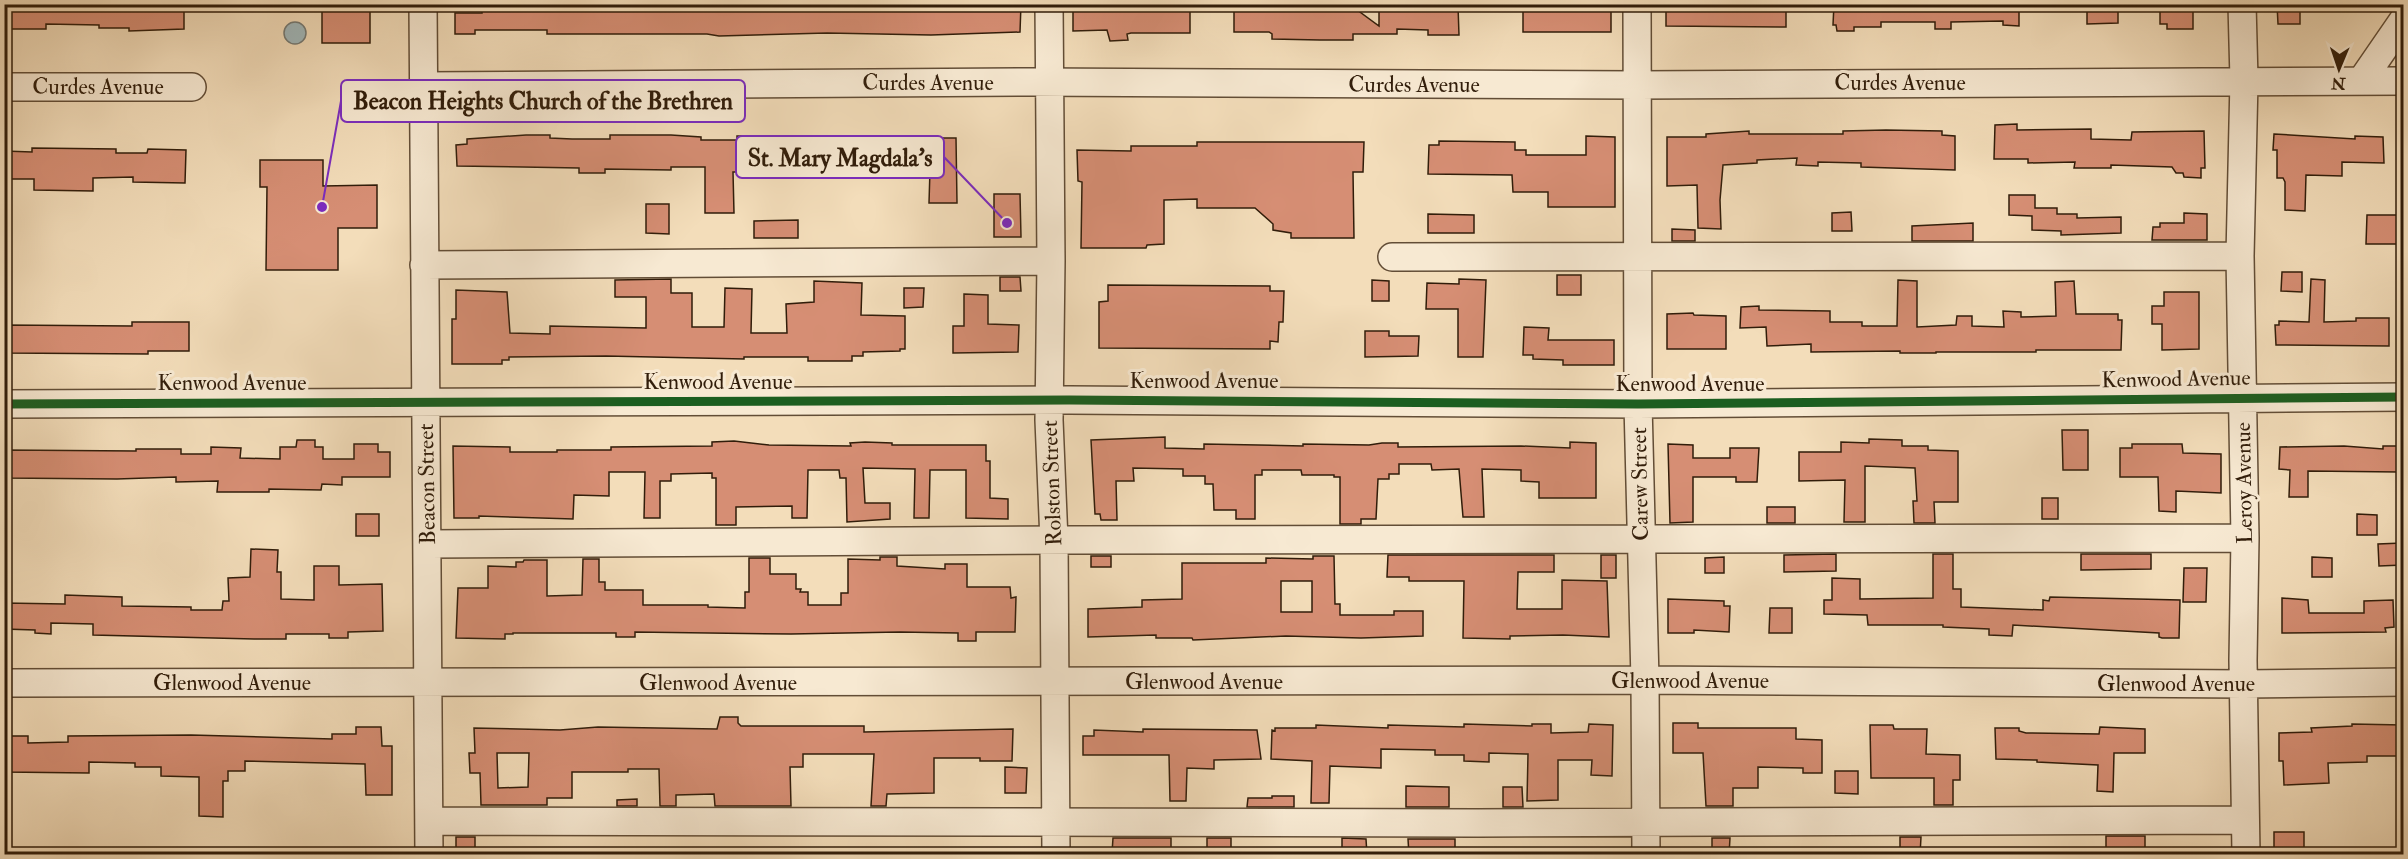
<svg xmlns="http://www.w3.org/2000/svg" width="2408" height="859" viewBox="0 0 2408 859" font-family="'IM FELL Double Pica',serif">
<rect width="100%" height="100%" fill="#f3ddba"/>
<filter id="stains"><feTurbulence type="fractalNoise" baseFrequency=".00333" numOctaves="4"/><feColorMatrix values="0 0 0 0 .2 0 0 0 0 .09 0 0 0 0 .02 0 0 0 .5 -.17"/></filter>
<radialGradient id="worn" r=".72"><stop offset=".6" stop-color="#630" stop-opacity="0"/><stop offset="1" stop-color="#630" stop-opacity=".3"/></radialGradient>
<path fill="#a1b8bb" stroke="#747a74" stroke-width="1.5" d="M284 33a11 11 0 1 1 22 0a11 11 0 1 1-22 0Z"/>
<path fill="#d68e74" stroke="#311d0a" stroke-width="1.5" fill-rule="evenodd" d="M4,4H184V29L129,31V28H99V25L46,24V29H4Z
M482,4H775V10H813V4H1021L1020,32L931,35L827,33L719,36L707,34H547V30H475V34H455V13H482Z
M1073,4H1100V7L1190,4V33H1131L1127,34L1128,40L1110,41L1107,30L1073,31Z
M1269,4L1353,7L1379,26V4L1458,6L1459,35H1428V30L1397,29V34H1353V40H1320L1272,39V34L1269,32H1234V8H1269Z
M1611,4V32H1523V9H1555V5Z
M1666,4H1786V27L1666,26Z
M1834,4H2019V26L2003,25V21L1951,22V29H1935V22H1881V27H1854V31H1837L1836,25H1833Z
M2087,4H2118V23L2087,24Z
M2160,4H2193V29H2167V24H2160Z
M2277,4H2300V24H2278Z
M322,9H370V43H322Z
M2017,124V130L2091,129V139L2131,140L2132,132L2204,131L2205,168H2201V178L2184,177L2183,173H2176L2172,167L2111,165V168H2074L2075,162L2028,163V159H1994L1995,125Z
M1886,130L1942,131V135L1955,136V170L1861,167V163L1818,162V166L1796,165L1797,158L1757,160V163L1723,165L1720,200L1721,229L1698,228L1697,185L1667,186V137H1706V134L1749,131V134H1843V131Z
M2274,134L2355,139V136L2383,137L2384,163L2342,162V176L2306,175L2305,211L2285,210V182L2283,178H2277V150H2273Z
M526,135H550V138L572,139H610V135H671L701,137V140H737V136H828L826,170L802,169V163H762V172H733L734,213H705V167H671V170L605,169V173H579V168L457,166L456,145L467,144V139Z
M869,136L893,137V164H868Z
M1586,136L1615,137V207H1548V192H1513L1512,175L1428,174L1429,145H1439V141L1515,142V150H1526V155H1586Z
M931,138H956L957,203H929L930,170L933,167Z
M1197,142H1364L1363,172H1353L1354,238H1291V233L1273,230V224L1255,208H1197V199L1164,200V244L1147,245L1146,248H1081L1082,182L1078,181L1077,150L1131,151V146H1197Z
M32,148L116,149V153H147L148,149L186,150L185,183L133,182V177L93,178V191L34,190V179H4V151L32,152Z
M260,160H323V186L377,185V228H338V270H266L267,187H260Z
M994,194H1020L1021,237H994Z
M2009,195H2035V208H2057V214H2077V218L2121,217V233L2061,235V231L2032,230V216L2009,215Z
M646,204H669V234L646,233Z
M1851,212L1852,231H1832V213Z
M2184,213L2207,214V240H2152L2153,227H2160V223H2184Z
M1428,214L1474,215V233H1428Z
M2367,215H2397V244H2366Z
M798,220V238H754V221Z
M1973,223V241H1912V226Z
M1672,229L1695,230V241H1672Z
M2282,272H2302V292L2281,291Z
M1557,275H1581V295H1557Z
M1000,277H1020L1021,291H1000Z
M671,279V293H692V327H724L725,288L752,289L751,333H787L786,304L814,302V281L862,283L861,315L905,316V349H900V351L863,352V356H852V361H808V357H744V359L606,356L509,357V360H502V364H452V319H456V290L507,292L510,333L550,334V326L646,328V297H615V280Z
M1459,279L1486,280L1483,357H1458V309H1426L1427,283L1459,284Z
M2311,279L2325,280L2324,322L2356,321V318H2389V346L2276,345L2275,325H2279V321L2309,322Z
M1372,280L1389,281V301H1372Z
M1898,280L1917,281V327L1956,325L1957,316H1972V326L2004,327L2003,311L2021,312V317L2056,316L2055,282L2074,281L2076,314H2118V320H2122L2121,350H2036V352H1936V353H1900V351L1811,352V344L1767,346L1766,327L1740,328L1741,307L1759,306V310L1830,311V322H1862V326H1897Z
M1108,285L1270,286V291H1284L1283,322H1279L1278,342L1270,341V349L1099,348V302L1108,301Z
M904,288H924L923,307L904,308Z
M2164,292H2199V349L2162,350V324H2152V306H2164Z
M964,294L988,295V324L1019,325L1018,352L953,353V326H964Z
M1693,313L1694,315L1726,316V349H1667V314Z
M132,322H189V351H148V354L4,353V325L132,326Z
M1524,327L1549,328L1548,340H1614V365H1563V360L1533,359V355H1523Z
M1365,331H1389V336H1419L1418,356L1365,357Z
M2062,430H2088V470H2063Z
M1165,437V448L1204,449V444L1303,446V444L1369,445L1382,443H1398V447L1521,446L1570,448V442L1596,443V498H1539V482L1521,481V470L1482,469L1484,517H1463L1459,469L1432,470L1431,464H1399V474H1389V479H1378L1376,519H1361V524H1340V477H1334V475H1302L1301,470H1262V475H1255V519H1236V510H1214L1213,484H1205V476H1183V469L1133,468L1134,481H1116L1117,520H1101L1100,514H1095L1091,440Z
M1869,439L1902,440V446H1928V450L1958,451V502H1934L1935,523H1914L1913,501H1917L1915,468L1865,466V522H1844L1845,480L1799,481V452H1841V442L1869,443Z
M297,440H315V447H323V459H354V444H378V452H390V477H342V485L322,484L321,490L269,489V492H217L218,481L176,482V477L117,479L4,478V450L136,451V449H181V454H211V447L241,448L240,458L280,459V447H296Z
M734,441L769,445L851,446L850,443L865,442L892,443V445H986V461H990V498L1008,499V519L966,518V470H930L929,518H914L915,469L863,468L865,503H890V519L847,522L846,478H840L839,470H808L807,518H792V506L736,507V525H716V478H712V473L671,474V481H660V518H644L645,472H609V496L574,495L573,519L479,516V518H454L453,446L510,447V452H557V450H611V447L712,446V442Z
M1668,444L1693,445V458H1730V448H1759L1757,482H1736V477H1693V522L1670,523Z
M2132,444H2182L2183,453L2221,454V493L2176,491V512L2159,511L2158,477H2120V448H2132Z
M2344,446L2383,449V446H2399V472L2308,471V497H2289L2290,470L2279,469L2280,447Z
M2042,498H2058V519H2042Z
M1767,507H1795V523H1767Z
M356,514H379V536H356Z
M2357,514L2377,515V535H2357Z
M2402,543L2403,565L2379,566L2378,544Z
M251,549L278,550L277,572H281V599L314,600V566H339V585L382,584L383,631L348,632V638H329V634H286V639H254L93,635V624L51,623V634L35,633V630L4,629V603L65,604V595L122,597V606L191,607V610H222L223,601H229L228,578L250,577Z
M1836,554V571L1784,572V555Z
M1933,554H1953V589H1961V607L2043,610V600L2049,601L2050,597L2180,600L2179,638H2162L2159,637V633L2013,625L2012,636L1989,635V629L1943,627V625H1868L1867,615L1824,614V600H1832V578L1860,579V599L1933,598Z
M2081,554H2151V569L2081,570Z
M1388,555H1554V572H1518L1517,609H1562V580L1607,581L1609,637L1563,635L1510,636V639L1463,638L1464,581H1409V577H1387Z
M1601,555H1616V578H1601Z
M1091,556H1111V567H1091Z
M1313,556H1334L1335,604H1340V615H1394V611H1423V636L1361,638L1286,636L1193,640L1192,638H1156V635L1088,637V609L1142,607V600L1182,599V563H1266V558L1313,559ZM1281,581H1312V612H1281Z
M880,557H897V566L945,569V564H967V587H1010L1011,598L1016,597L1015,632H976V641H958V633L900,632L791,634L635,632V637H616V633H513V634H505V639L456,638L458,588H488V566L516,567V562H523L524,560H547V596L582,595L583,559H599V582H605V590H643V605H708V607L745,608V592H749V558H770V574H796V589H801L800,592H808V605H841V593H848V559L880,560Z
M1724,557V573H1705V558Z
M2312,557L2332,558V577H2312Z
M2184,568H2207L2206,602H2183Z
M2282,598L2308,600L2309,613H2364V601L2393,600L2394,627L2385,628L2386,632L2282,633Z
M1668,599L1724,601V606H1730L1729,632L1694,630V633H1668Z
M1770,608H1792V633H1769Z
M720,717H738V723L741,726H864V732L1013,729L1012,761H980V758H934V793L887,794L886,806H871L874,754H803V767H790L791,806H715L714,794L676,795V806H660L659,769H628V772H572V798H547V805H481L480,773H470L469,753H475L474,728L560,730L598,727L717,729ZM497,753H529L528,787L498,788Z
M1673,723H1698V728H1796V739L1822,740V773H1803V768L1758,767V788H1733V806H1706L1703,753H1673Z
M1464,724L1532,726V724H1551V733L1588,732L1589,724L1613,725L1612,776L1591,775L1592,760H1558V800L1527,801L1528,754L1489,753V762L1464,761V755H1435V750L1381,749V768L1330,766L1329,803H1311L1312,761L1271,759L1272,730L1275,731V728H1316V725L1388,728V725L1464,727Z
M2352,724L2403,725V756H2367V762L2328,763L2329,783L2284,785L2283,761H2279V733L2312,732L2311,728L2352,726Z
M1870,725H1893L1894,729H1927L1926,754L1960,755V780H1953V805H1934V778H1871Z
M356,727H381L382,746H392V795H366L365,764L245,761V771H228V781H223V817L199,816V777L161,776V767H135V763L89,762V773L4,772V736H28V743L68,742V736L191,735L332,739V734H356Z
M2100,727L2145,729V753H2114L2113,792L2097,791L2098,765L2037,762V760L1996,759L1995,728H2019V731L2026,733L2099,734Z
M1143,729L1257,730L1261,759L1214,760V769L1187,768L1186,801H1170L1169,755H1083V736H1094V730L1143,732Z
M1005,767L1027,768L1026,793H1005Z
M1835,771H1858V794L1835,793Z
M1406,786L1449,787V807H1406Z
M1503,787H1522L1523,807H1503Z
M1272,796H1294V807H1247L1248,798H1272Z
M637,799V806H617V800Z
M2274,832H2304V855H2274Z
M2106,836H2145V855H2106Z
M456,837H475V851H456Z
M1900,837H1921L1920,855H1900Z
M1113,838H1171V855L1112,853Z
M1207,838H1231V855L1207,854Z
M1342,838L1366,839L1367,855H1342Z
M1712,838H1730L1729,855H1712Z
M1408,839H1455V855H1409Z"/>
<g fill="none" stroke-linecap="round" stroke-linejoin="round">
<g stroke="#624d36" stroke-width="30">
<path id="minor" d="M423,4L429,854
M1049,4L1051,261L1049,420L1054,541L1056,854
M1637,4L1638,404L1645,680L1646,854
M2242,4L2244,80L2240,256L2245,538L2243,660L2246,854
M2362,80L2404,19
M424,86L1032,82L1638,85L2404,81
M4,87H192
M1392,257L2240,256
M424,265L1051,261
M4,404L1069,400L1638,404L2404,397
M429,544L1071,540L2245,538
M4,683L1645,680L2244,684L2404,682
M430,821L1478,823L2245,820"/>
</g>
<use href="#minor" stroke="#f7e9d2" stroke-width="27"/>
<g stroke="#f7e9d2" stroke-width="13">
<path id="cycleway" d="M4,404L1069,400L1638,404L2404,397"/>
</g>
<use href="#cycleway" stroke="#1b5e20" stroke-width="9"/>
</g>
<g text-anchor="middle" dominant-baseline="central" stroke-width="6" stroke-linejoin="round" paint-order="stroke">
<g font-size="22" fill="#311d0a" stroke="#f7e9d2">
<text x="928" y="83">Curdes Avenue</text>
<text x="1900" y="83">Curdes Avenue</text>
<text x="1414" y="85">Curdes Avenue</text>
<text x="98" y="87">Curdes Avenue</text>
<text transform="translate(2176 379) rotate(-1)">Kenwood Avenue</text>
<text x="1204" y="381">Kenwood Avenue</text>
<text x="718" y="382">Kenwood Avenue</text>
<text x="232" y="383">Kenwood Avenue</text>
<text x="1690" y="384">Kenwood Avenue</text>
<text transform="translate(1052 483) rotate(-92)">Rolston Street</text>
<text transform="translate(2244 483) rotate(-91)">Leroy Avenue</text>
<text transform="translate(427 484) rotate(-91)">Beacon Street</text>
<text transform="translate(1640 484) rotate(-91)">Carew Street</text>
<text x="1690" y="681">Glenwood Avenue</text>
<text x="1204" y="682">Glenwood Avenue</text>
<text x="232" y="683">Glenwood Avenue</text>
<text x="718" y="683">Glenwood Avenue</text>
<text x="2176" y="684">Glenwood Avenue</text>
</g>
</g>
<path fill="none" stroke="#7b2cbf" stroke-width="2" d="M322 207L341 101M1007 223L944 157"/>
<g fill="#7b2cbf" stroke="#f7e9d2" stroke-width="2">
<circle cx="322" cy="207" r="6"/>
<circle cx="1007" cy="223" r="6"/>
</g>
<g fill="#f7e9d2" stroke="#7b2cbf" stroke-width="2">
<rect x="341" y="80" width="404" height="42" rx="6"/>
<rect x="736" y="136" width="208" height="42" rx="6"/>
</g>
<g font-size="24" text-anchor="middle" font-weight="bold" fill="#311d0a">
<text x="543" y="109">Beacon Heights Church of the Brethren</text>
<text x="840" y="166">St. Mary Magdala's</text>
</g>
<rect width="2408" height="859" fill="none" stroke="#f3ddba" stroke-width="24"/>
<rect x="6" y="6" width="2396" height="847" fill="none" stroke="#311d0a" stroke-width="3"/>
<rect x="12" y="12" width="2384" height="835" fill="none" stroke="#311d0a" stroke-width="1.5"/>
<g transform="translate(2339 69) rotate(182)" stroke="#f7e9d2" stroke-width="4.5" paint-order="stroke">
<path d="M0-4.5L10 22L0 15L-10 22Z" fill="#311d0a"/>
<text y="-9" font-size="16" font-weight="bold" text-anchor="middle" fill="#311d0a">N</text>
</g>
<rect width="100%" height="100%" filter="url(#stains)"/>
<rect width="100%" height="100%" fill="url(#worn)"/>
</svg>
